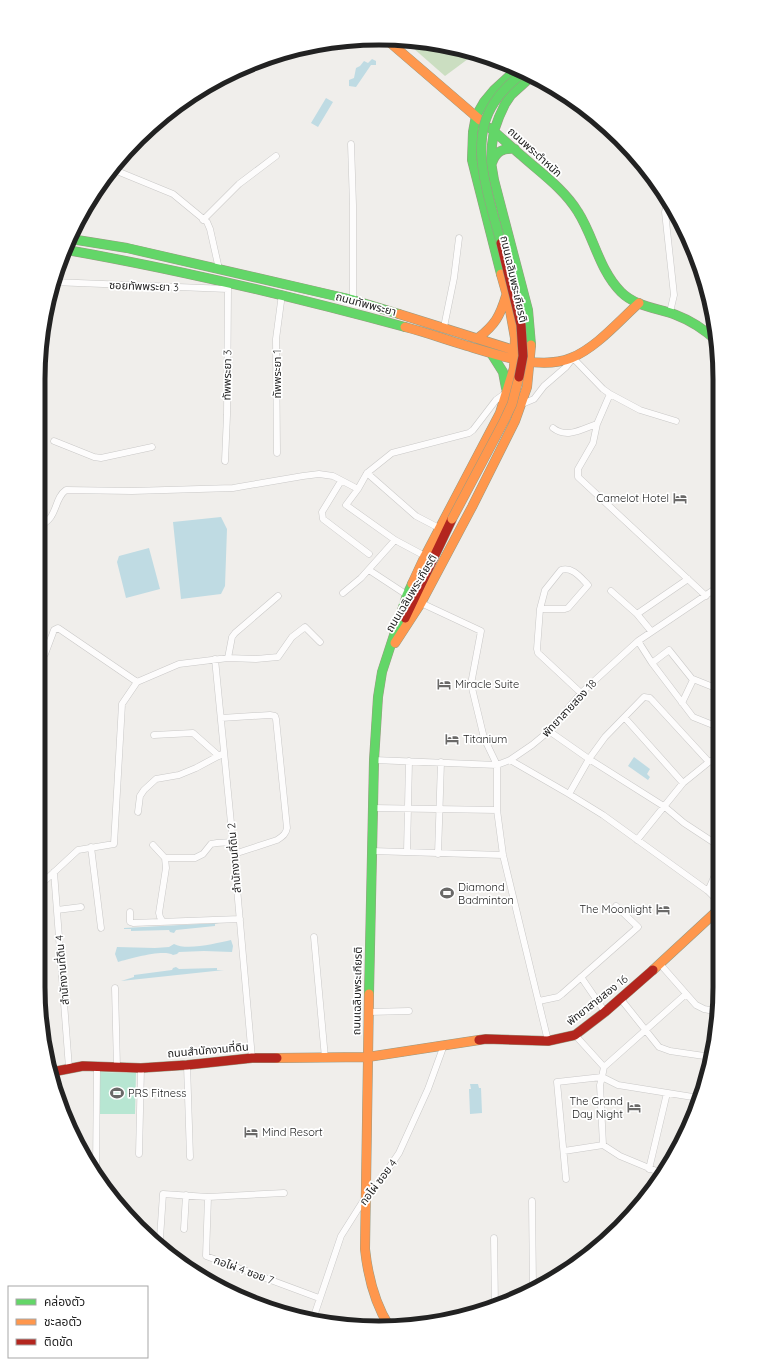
<svg xmlns="http://www.w3.org/2000/svg" width="758" height="1366" viewBox="0 0 758 1366" font-family="Quicksand,'Noto Sans Thai',sans-serif">
<rect width="100%" height="100%" fill="#f0eeeb"/>
<path fill="#cbdec1" d="M404,40L423,41L476,53L445,76Z"/>
<path fill="#b7e6d2" d="M100,1072L136,1073L135,1114H99Z"/>
<path fill="#bfdbe3" d="M372,59L376,61V65H371L356,87L349,86V80L354,78L356,68L360,66L364,61L368,63Z
M326,98L333,102L318,127L311,123Z
M221,517L227,529L225,586L221,594L181,599L173,522Z
M149,548L160,589L126,598L117,562L119,556Z
M634,757L650,769L647,774L650,777L648,780L628,766Z
M219,923L215,924V926L176,930L174,933L170,932L169,930L131,931V929H124V928Z
M231,940L233,946L232,952L204,951L179,952L177,954L173,955C163,949 130,959 118,962L115,954L117,947L155,948L169,947L174,944C187,951 217,943 231,940Z
M176,967L179,969L217,968V970H224L121,981L134,977V975L172,970L173,968Z
M470,1084H478L479,1088H481L482,1113L470,1114L469,1089H471Z"/>
<g fill="none" stroke-linecap="round" stroke-linejoin="round">
<g stroke="#c9c8c7" stroke-width="7">
<path id="street" d="M351,144L353,205V300
M112,169L173,194L207,222L210,229L219,269
M668,201L665,212L674,295L670,312
M203,220L239,184L276,156
M53,282L228,289L229,282
M444,327L454,278L459,238
M610,394L640,410L676,421
M522,404L534,399L544,386L566,367L573,358L603,389L610,394L597,424L593,443L578,469V477L706,596
M553,428C567,439 582,429 597,424
M54,441L94,457L101,458L152,447
M277,453L276,339L282,294
M225,461L227,415L228,289
M367,473L416,516L439,528
M341,481L322,512L323,519L369,554
M39,526C59,518 53,499 66,490L132,491L233,488L303,476L319,474L333,476L358,489
M425,556L395,540L346,505L358,489L367,473L392,453L469,433L473,430L496,400L507,392
M369,570L407,595
M611,591L637,614L651,631
M343,593L361,578L395,540
M421,603L481,631L471,684L484,738L497,765V810L503,855L548,1041
M540,609H565L568,608L588,585C581,578 572,566 561,570L545,590L540,609L537,649L538,653L581,693
M637,614L688,579
M638,641L652,663L693,717L718,727
M45,654L54,630L58,628L137,682
M228,658L232,637L235,633L278,596
M215,659L234,854L252,1058
M652,663L669,650L693,680
M693,680V679L718,689
M682,703L693,680
M221,718L270,715L275,716L276,719L287,828C286,834 283,836 277,840L234,854
M625,718L683,783
M549,731L589,759L665,807L684,823L719,846
M154,735L193,733L219,756
M374,760L497,765L510,760L532,745L549,731L581,693L638,641L718,587
M510,760L569,794L603,815L708,891L719,902
M569,794L589,759L605,737L644,697L650,698L652,700L709,762
M373,808L497,810
M138,812L140,796L144,790L156,779L179,775L196,768L224,753
M637,840L683,783L709,762L718,757
M153,845L165,858L166,868L159,913L160,917L163,922
M91,847L101,928
M372,851L503,855
M407,852L409,761
M438,854L441,762
M165,858H195L203,854L211,844L217,843L233,842
M54,872L69,1068
M38,887L78,850L114,844L122,704L137,682L179,664L228,658L256,659L278,657L292,637L305,627L320,642
M708,891L719,866
M57,910L81,907
M130,912V922L133,923L240,919
M314,937L325,1058
M660,964L696,1005L704,1009L719,1012
M581,977L605,1012
M115,988L117,1067
M620,998L659,1047L670,1051L711,1057
M539,1001L558,997L562,994L638,927L616,906
M368,1012L409,1011
M575,1035L604,1067L602,1077L618,1085L699,1098
M187,1065L190,1157
M604,1067L686,994
M54,1082V1072
M564,1151L603,1145L620,1156L661,1173
M139,1154L141,1068
M649,1169L667,1093
M96,1170L97,1066
M566,1179L557,1082L602,1077L600,1085L603,1145
M284,1193L208,1197L206,1256L319,1298
M532,1201L533,1287
M184,1229L186,1195
M160,1238L163,1194L208,1197
M494,1238L495,1305
M313,1319L341,1236L365,1198L382,1178L399,1153L428,1089L444,1045"/>
</g>
<g stroke="#999a82" stroke-width="10">
<path id="fast" d="M490,128C501,137 511,147 522,156C541,173 564,189 578,212C594,237 599,270 621,292C636,307 658,308 676,315C692,321 705,330 717,341
M492,163C496,151 503,148 515,149
M71,239L127,248L353,300L399,314
M67,250C181,270 294,297 405,327
M501,274L472,160L473,132L476,116L484,102L494,90L517,69
M531,345L528,310L494,180L491,162L492,145L494,131L499,117L505,104L511,95L532,76
M491,353L503,372L506,388
M369,994L374,760L378,697L382,672L407,595L412,584"/>
</g>
<g stroke="#999a82" stroke-width="10">
<path id="slow" d="M387,40L480,120
M399,314L520,352
M405,327C425,332 444,339 464,345C495,354 539,371 571,358C596,348 619,321 639,303
M478,338C495,325 500,316 506,296
M412,584L425,556L500,413L514,368L515,338L508,299L501,274
M395,643L421,603L472,507L515,421L527,387L531,345
M653,970L719,909
M369,994L365,1249C368,1277 374,1302 389,1326
M277,1058L368,1057L479,1040"/>
</g>
<g stroke="#999a82" stroke-width="10">
<path id="jam" d="M405,618L452,519
M479,1040L486,1039L548,1041L575,1035L605,1012L653,970
M52,1072L83,1066L141,1068L187,1065L252,1058H277"/>
</g>
<use href="#street" stroke="#fdfcfc" stroke-width="6"/>
<use href="#fast" stroke="#63d668" stroke-width="9"/>
<use href="#slow" stroke="#ff974d" stroke-width="9"/>
<use href="#jam" stroke="#b3261e" stroke-width="9"/>
<g stroke="#999a82" stroke-width="10" stroke-linecap="butt">
<path id="fast-bridge" d="M501,243C490,200 467,143 494,103C502,90 513,81 524,72"/>
</g>
<g stroke="#999a82" stroke-width="10" stroke-linecap="butt">
<path id="slow-bridge" d="M452,519L504,421L512,404L519,377"/>
</g>
<g stroke="#999a82" stroke-width="10" stroke-linecap="butt">
<path id="jam-bridge" d="M501,243L521,325L523,356L519,377"/>
</g>
<use href="#fast-bridge" stroke="#63d668" stroke-width="9"/>
<use href="#slow-bridge" stroke="#ff974d" stroke-width="9"/>
<use href="#jam-bridge" stroke="#b3261e" stroke-width="9"/>
</g>
<defs>
<g id="hotel-bare" transform="scale(1.08)"><path d="M-6-4.5h1.5V1H6V5H4.5V3h-9V5H-6ZM-4 0a1.8 1.8 0 1 1 3.6 0ZM.5 0V-2.5h3Q6-2.5 6 0Z" fill="#6a6968" stroke="#fff" stroke-width="2.5" paint-order="stroke"/></g>
<g id="stadium-bare" transform="scale(1.08)"><path d="M0-5a6.5 5 0 1 0 0 10a6.5 5 0 1 0 0-10ZM-3.5-1.8h7v3.6h-7Z" fill="#6a6968" stroke="#fff" stroke-width="2.5" paint-order="stroke"/></g>
</defs>
<g fill-rule="evenodd">
<use href="#hotel-bare" x="680" y="498"/>
<use href="#hotel-bare" x="444" y="684"/>
<use href="#hotel-bare" x="452" y="739"/>
<use href="#stadium-bare" x="447" y="893"/>
<use href="#hotel-bare" x="663" y="909"/>
<use href="#stadium-bare" x="117" y="1093"/>
<use href="#hotel-bare" x="634" y="1107"/>
<use href="#hotel-bare" x="251" y="1132"/>
</g>
<g text-anchor="middle" dominant-baseline="central" stroke-width="3.5" stroke-linejoin="round" paint-order="stroke">
<g font-size="11" fill="#222" stroke="#fff">
<text transform="translate(535 152) rotate(42)">ถนนพระตำหนัก</text>
<text transform="translate(514 279) rotate(77)">ถนนเฉลิมพระเกียรติ</text>
<text transform="translate(144 286) rotate(2)">ซอยทัพพระยา 3</text>
<text transform="translate(366 304) rotate(15)">ถนนทัพพระยา</text>
<text transform="translate(277 374) rotate(-90)">ทัพพระยา 1</text>
<text transform="translate(227 375) rotate(-89)">ทัพพระยา 3</text>
<text transform="translate(411 593) rotate(-59)">ถนนเฉลิมพระเกียรติ</text>
<text transform="translate(569 708) rotate(-47)">พัทยาสายสอง 18</text>
<text transform="translate(234 858) rotate(-95)">สำนักงานที่ดิน 2</text>
<text transform="translate(62 970) rotate(-95)">สำนักงานที่ดิน 4</text>
<text transform="translate(357 991) rotate(-89)">ถนนเฉลิมพระเกียรติ</text>
<text transform="translate(597 1000) rotate(-38)">พัทยาสายสอง 16</text>
<text transform="translate(208 1050) rotate(-5)">ถนนสำนักงานที่ดิน</text>
<text transform="translate(378 1182) rotate(-53)">กอไผ่ ซอย 4</text>
<text transform="translate(244 1270) rotate(20)">กอไผ่ 4 ซอย 7</text>
</g>
<g font-size="11" fill="#222" stroke="#fff" text-anchor="start">
<text x="669" y="498" text-anchor="end">Camelot Hotel</text>
<text x="455" y="684">Miracle Suite</text>
<text x="463" y="739">Titanium</text>
<text x="458" y="887">Diamond<tspan x="458" dy="13">Badminton</tspan></text>
<text x="652" y="909" text-anchor="end">The Moonlight</text>
<text x="128" y="1093">PRS Fitness</text>
<text x="623" y="1101" text-anchor="end">The Grand<tspan x="623" dy="13">Day Night</tspan></text>
<text x="262" y="1132">Mind Resort</text>
</g>
</g>
<path d="M0 0H758V1366H0ZM379 45H379A334 334 0 0 1 713 379V987A334 334 0 0 1 379 1321H379A334 334 0 0 1 45 987V379A334 334 0 0 1 379 45Z" fill="#fff" fill-rule="evenodd"/>
<path fill="none" stroke="#222" stroke-width="5" d="M379 45H379A334 334 0 0 1 713 379V987A334 334 0 0 1 379 1321H379A334 334 0 0 1 45 987V379A334 334 0 0 1 379 45Z"/>
<rect x="8" y="1286" width="140" height="72" fill="#ffffff" stroke="#a7a7a7"/>
<rect x="16" y="1299" width="20" height="6" fill="#63d668" stroke="#a7a7a7"/>
<text x="44" y="1306" font-size="12" fill="#222222">คล่องตัว</text>
<rect x="16" y="1319" width="20" height="6" fill="#ff974d" stroke="#a7a7a7"/>
<text x="44" y="1326" font-size="12" fill="#222222">ชะลอตัว</text>
<rect x="16" y="1339" width="20" height="6" fill="#b3261e" stroke="#a7a7a7"/>
<text x="44" y="1346" font-size="12" fill="#222222">ติดขัด</text>
</svg>
